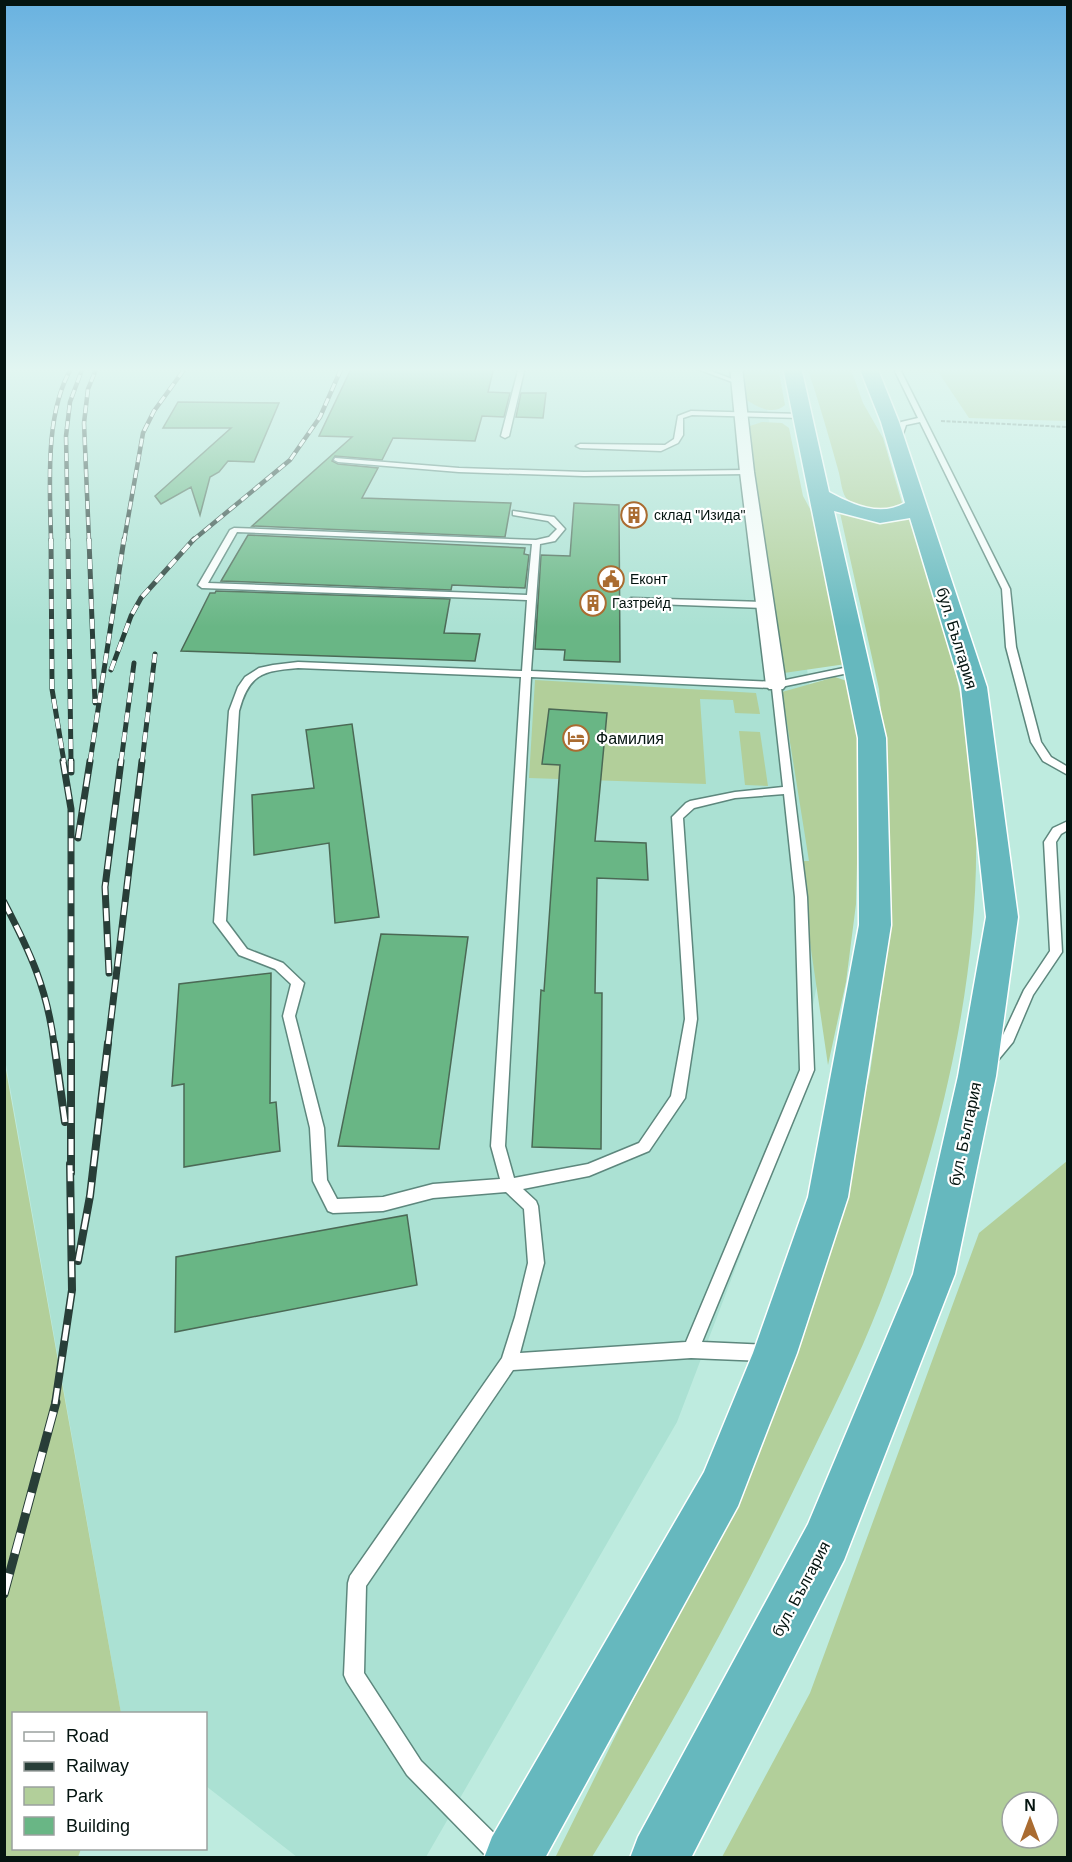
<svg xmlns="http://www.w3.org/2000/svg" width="1072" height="1862" viewBox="0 0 1072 1862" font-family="Arial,sans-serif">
<rect width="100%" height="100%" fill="#beebdf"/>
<path fill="#abe1d3" d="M4,367H760L792,559L827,815L823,953L790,1125L677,1422L426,1857H297L206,1786V1714L121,1713L5,1059Z"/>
<path fill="#b2cf9a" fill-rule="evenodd" d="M740,367H778L785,405C773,416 757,407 745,399Z
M807,367H850L863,403L883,438L902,503C888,515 861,513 847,499C842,494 841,481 839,473C829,437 819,402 807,367Z
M914,367H1067V421L969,418L939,373L916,371Z
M762,422L782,423L789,428L803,496L821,529L846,664L777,674L744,431L750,426Z
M840,513C868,518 880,527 910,518C923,564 939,609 951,655C965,706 975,781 976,833C979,989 936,1158 880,1303C858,1360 829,1417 802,1473C739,1604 668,1733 592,1857L555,1858L701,1563L831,1227L870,1073L882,989L890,884L888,791L879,689Z
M835,677L850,682L860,742L856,904L846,982L828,1065L798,861H809L782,692Z
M535,680L756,693L760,714L735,713L733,700L700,699L706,784L529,778Z
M739,731L760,732L768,786L745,785Z
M4,1059L121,1713L14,1714V1848L81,1849L78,1857H5Z
M1067,1161V1857H722L810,1693L979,1233ZM1012,1802H1048V1838H1012Z"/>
<path fill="#69b685" stroke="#4b6955" stroke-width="1.5" d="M352,367H494L488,392L510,393L504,417L482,416L475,441L393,438L382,460L335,456L332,461L338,464L378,468L362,498L511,503L505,537L252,526L352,437L319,436Z
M521,393H546L543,418L516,417Z
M178,402L279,403L254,462L228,461L219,472L210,477L200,515L191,487L161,504L155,496L231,428H163Z
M574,503L619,505L620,662L564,660L565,650L535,649L541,555L570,556Z
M248,535L525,548L524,554L529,555L525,588L452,585L451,590L221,581Z
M216,591L450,599L444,633L480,634L475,661L181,651L210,593H215Z
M549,709L607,713L595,841L646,843L648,880L597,878L595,993H602L601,1149L532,1147L541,990L544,991L560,765L542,764Z
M352,724L379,917L335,923L329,843L254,855L252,795L314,788L306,730Z
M381,934L468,937L439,1149L338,1146Z
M271,973L270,1103L276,1102L280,1151L184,1167V1084L172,1086L179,984Z
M407,1215L417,1285L175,1332L176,1257Z"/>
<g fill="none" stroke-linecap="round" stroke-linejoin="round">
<g stroke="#5d877d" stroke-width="3">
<path id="service" d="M238,367H309L306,369H241Z
M519,367H525L509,436L505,438L501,436Z
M692,367H700L740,382L735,383Z
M893,367H899L1010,589L1016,647L1041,742L1051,757L1068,767V775L1043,761L1031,742L1006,647L1002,589L920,422L906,425L900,443L893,441L901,422L918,418Z
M691,411L802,414L805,416L802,418L692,415L683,418V435L678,443L661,451L580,448L576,446L580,444L665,445L674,439L678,416Z
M335,458L459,468L584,472L747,470L751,472L747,474L584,476L459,472L338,462L334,460Z
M513,511L554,517L565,529L555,541L540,544L531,671L776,682L858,665L863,668L858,671L781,687L807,897L814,1070L702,1342L767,1345L773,1347L775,1353L773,1359L767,1361L691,1358L513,1370L366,1586L364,1673L421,1761L509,1848L512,1856L488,1858L407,1775L347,1682L344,1675L348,1583L350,1576L502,1358L515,1317L528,1263L524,1209L506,1192L433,1198L383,1211L333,1213L328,1211L313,1181L310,1128L283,1016L291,984L275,969L239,955L214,922L229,711L238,687L245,677L259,668L273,665L298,662L522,671L527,600L202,588L198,585L230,530L234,528L536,540L549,537L557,529L548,521L513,515ZM237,532L532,544L527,595L208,583ZM298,668L521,677L491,1146L500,1179L433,1184L383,1197L337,1199L327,1180L324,1128L295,1016L304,983L283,963L247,949L226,921L239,711C249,674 262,671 298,668ZM531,677L772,688L783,787L735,792L690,801L686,803L672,817L685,1019L671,1096L639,1143L588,1164L514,1178L505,1146ZM784,794L795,897L800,1070L686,1342L520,1353L544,1263L538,1206L536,1201L523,1189L589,1176L649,1151L685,1098L697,1019L683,818L694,808L735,798Z
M631,598L764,602L768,605L764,608L628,603L627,601Z
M1068,821V830L1061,834L1056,842L1062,952L1033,995L1013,1042L994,1065L989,1066L984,1065L982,1061L984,1057L1003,1035L1024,990L1050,951L1044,842L1053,828Z"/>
</g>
<g stroke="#5d877d" stroke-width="3">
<path id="minor" d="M730,367H742L754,472L786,685L783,689H769L766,685L740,472Z"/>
</g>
<g stroke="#fff" stroke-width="3">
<path id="trunk" d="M783,367H801L829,492C853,505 880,517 905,503L881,422L859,367H877L899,422L987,687L1018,917L996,1076L955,1274L844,1560L691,1858H630L638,1837L808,1524L913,1274L958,1076L986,917L961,687L910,518L880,523L834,511L886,738L891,925L848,1197L797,1353L738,1506L545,1858H484L492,1837L704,1472L753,1353L808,1197L859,925L858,738Z"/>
</g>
<path stroke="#698980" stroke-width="2" stroke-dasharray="4 1.5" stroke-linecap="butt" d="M941,421L1068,427"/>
<use href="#service" fill="#fff" fill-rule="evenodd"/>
<use href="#minor" fill="#fff" fill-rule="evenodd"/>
<use href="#trunk" fill="#66b8be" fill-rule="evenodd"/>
<g stroke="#283e38" stroke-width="4.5">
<path id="rail-far4" d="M51,541C50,488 44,413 72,367
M68,541L66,436L70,402L83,367
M89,541L84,423L88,389L97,367
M124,541L143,433L154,411L186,367
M192,541L290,460L320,417L342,367"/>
</g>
<g stroke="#283e38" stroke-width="5">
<path id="rail-far3" d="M51,539L52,689L64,762
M68,539L71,762
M89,539L95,703
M111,670L131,616L141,598L194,539
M90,762L124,539
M121,762L134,663
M142,762L155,654"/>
</g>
<g stroke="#283e38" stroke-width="7">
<path id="rail-far2" d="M63,761L71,809V1044
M71,761V772
M78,838L90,761
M4,902C30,952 47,988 54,1044
M109,973L105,887L121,761
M108,1044L142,761"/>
</g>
<g stroke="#283e38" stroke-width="8">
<path id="rail-far1" d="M54,1043L65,1122
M71,1043V1173
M78,1261L90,1196L108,1043
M55,1404L72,1290L70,1164"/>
</g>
<g stroke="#283e38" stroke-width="9">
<path id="rail" d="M4,1594L56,1402"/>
</g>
<use href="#rail-far4" stroke="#fff" stroke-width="3" stroke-dasharray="8" stroke-linecap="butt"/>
<use href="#rail-far3" stroke="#fff" stroke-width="4" stroke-dasharray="10" stroke-linecap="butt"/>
<use href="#rail-far2" stroke="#fff" stroke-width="4.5" stroke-dasharray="13" stroke-linecap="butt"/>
<use href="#rail-far1" stroke="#fff" stroke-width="5" stroke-dasharray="16" stroke-linecap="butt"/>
<use href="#rail" stroke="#fff" stroke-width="7" stroke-dasharray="21" stroke-linecap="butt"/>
</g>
<linearGradient id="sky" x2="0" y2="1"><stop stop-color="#69b2e0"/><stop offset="0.59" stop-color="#e2f6f1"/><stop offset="1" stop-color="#e2f6f1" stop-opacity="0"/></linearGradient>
<rect width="1072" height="627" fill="url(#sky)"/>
<defs>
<g id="building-ring" transform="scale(1.35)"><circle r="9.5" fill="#fff" stroke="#aa6c31" stroke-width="1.5"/><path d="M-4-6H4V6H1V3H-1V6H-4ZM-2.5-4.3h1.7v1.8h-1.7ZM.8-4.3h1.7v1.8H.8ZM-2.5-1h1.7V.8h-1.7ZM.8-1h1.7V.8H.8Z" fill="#aa6c31"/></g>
<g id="civic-ring" transform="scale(1.35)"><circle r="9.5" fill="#fff" stroke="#aa6c31" stroke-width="1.5"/><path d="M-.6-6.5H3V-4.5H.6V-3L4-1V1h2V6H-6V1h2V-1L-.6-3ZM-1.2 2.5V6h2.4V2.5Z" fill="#aa6c31"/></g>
<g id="hotel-ring" transform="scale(1.35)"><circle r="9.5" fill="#fff" stroke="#aa6c31" stroke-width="1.5"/><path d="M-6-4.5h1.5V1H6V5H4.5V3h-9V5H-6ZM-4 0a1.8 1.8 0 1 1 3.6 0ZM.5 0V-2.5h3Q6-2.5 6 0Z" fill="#aa6c31"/></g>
</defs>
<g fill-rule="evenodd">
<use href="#building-ring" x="634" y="515"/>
<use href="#civic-ring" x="611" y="579"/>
<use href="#building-ring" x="593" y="603"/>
<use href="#hotel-ring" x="576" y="738"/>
</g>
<g text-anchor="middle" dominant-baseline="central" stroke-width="4.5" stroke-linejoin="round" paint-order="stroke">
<g font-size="14" fill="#041410" stroke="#fff" text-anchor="start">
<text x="654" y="515">склад "Изида"</text>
<text x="630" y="579">Еконт</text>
<text x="612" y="603">Газтрейд</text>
</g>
<g font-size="16" fill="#041410" stroke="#fff">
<text transform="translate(957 638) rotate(73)">бул. България</text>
<text transform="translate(965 1134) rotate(-78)">бул. България</text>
<text transform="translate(801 1589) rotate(-62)">бул. България</text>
</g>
<g font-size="16" fill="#041410" stroke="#fff" text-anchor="start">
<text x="596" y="738">Фамилия</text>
</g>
</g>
<rect width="1072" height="1862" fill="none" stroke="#041410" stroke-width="12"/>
<rect x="12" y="1712" width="195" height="138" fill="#ffffff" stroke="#9ba19f" stroke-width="1.5"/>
<rect x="24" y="1732" width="30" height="9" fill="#ffffff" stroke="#9ba19f" stroke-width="1.5"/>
<text x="66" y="1742" font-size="18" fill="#041410">Road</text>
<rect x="24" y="1762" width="30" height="9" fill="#283e38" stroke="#9ba19f" stroke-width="1.5"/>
<text x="66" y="1772" font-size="18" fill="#041410">Railway</text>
<rect x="24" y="1787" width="30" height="18" fill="#b2cf9a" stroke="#9ba19f" stroke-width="1.5"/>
<text x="66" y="1802" font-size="18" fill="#041410">Park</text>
<rect x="24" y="1817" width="30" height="18" fill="#69b685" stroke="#9ba19f" stroke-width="1.5"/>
<text x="66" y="1832" font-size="18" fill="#041410">Building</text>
<g transform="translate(1030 1820)"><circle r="28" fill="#ffffff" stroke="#9ba19f" stroke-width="1.5"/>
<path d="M0-4.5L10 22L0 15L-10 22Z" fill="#aa6c31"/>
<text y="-9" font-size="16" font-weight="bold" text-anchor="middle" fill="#041410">N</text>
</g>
</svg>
